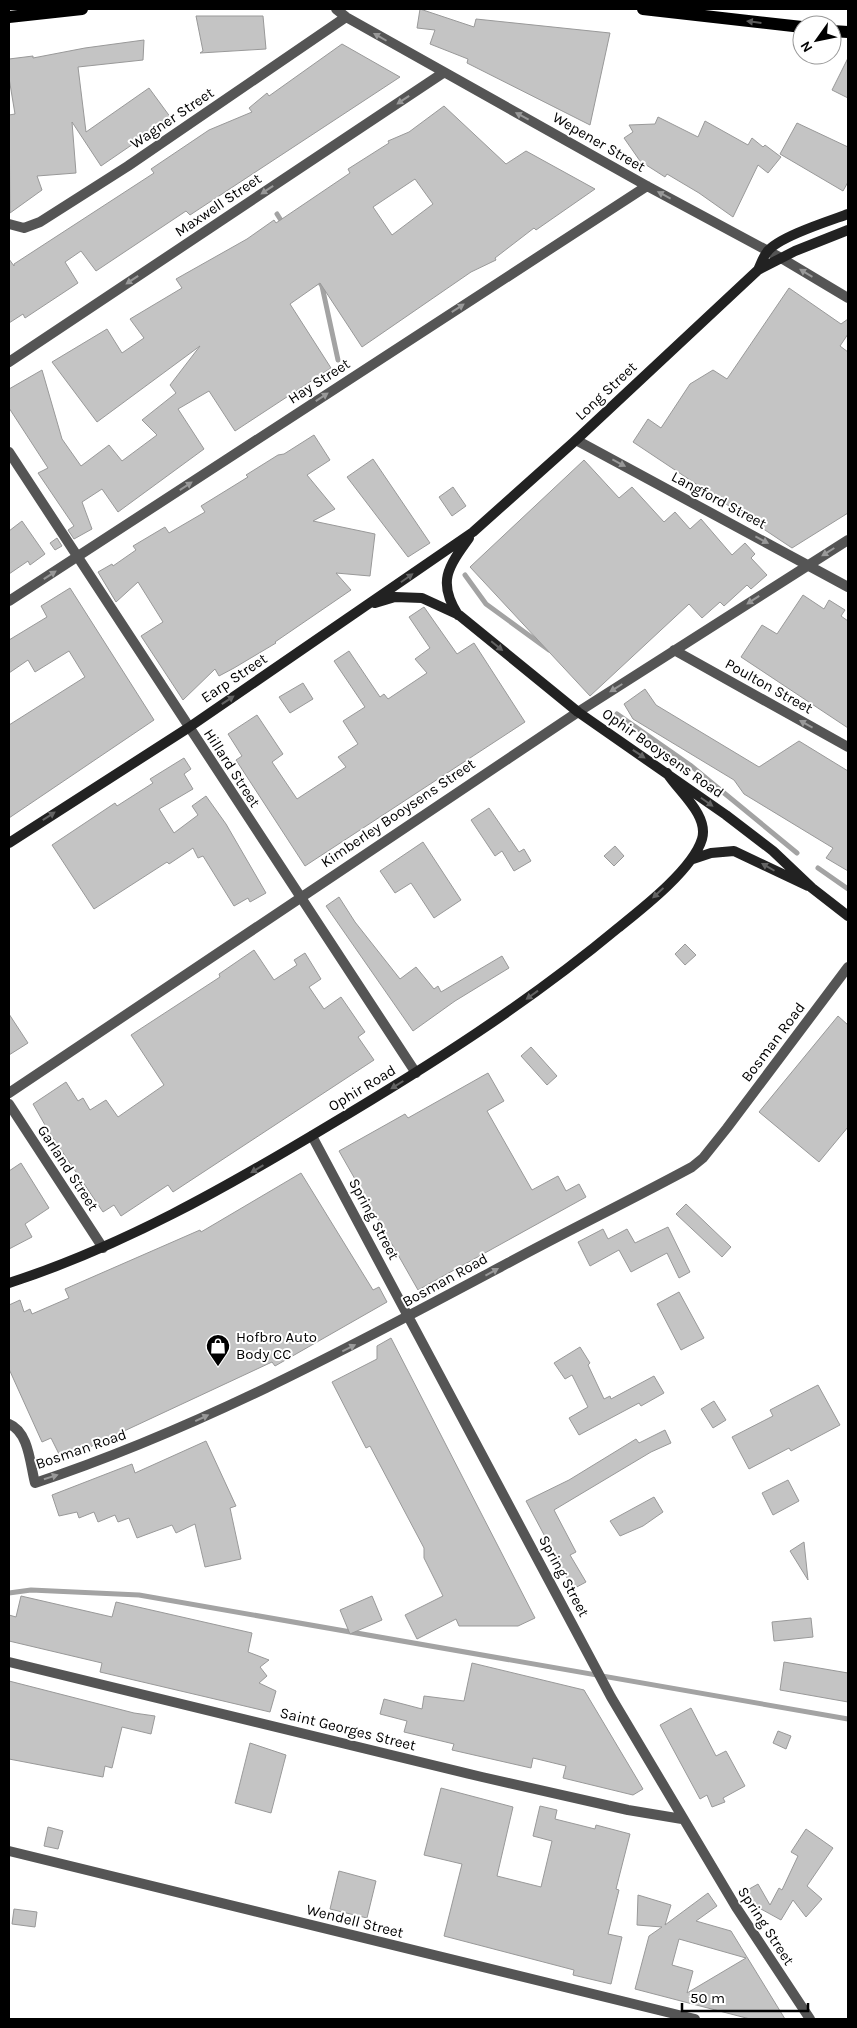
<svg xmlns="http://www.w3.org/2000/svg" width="857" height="2028" viewBox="0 0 857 2028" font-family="Karla,sans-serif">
<rect width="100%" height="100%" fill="#fff"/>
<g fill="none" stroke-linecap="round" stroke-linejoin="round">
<path stroke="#a3a3a3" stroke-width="5" d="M277,214L284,225
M319,281L322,286L338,360
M465,575L486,604L549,650
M617,714L690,765L797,853
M818,868L848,889
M9,1593L31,1590L139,1595L848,1719"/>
</g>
<path fill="#c4c4c4" stroke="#999" fill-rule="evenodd" d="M420,9L474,27L476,19L610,33L590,125L467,63L468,59L430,44L435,30L417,28Z
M196,16H263L266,49L200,53L203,51Z
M144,40L143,60L78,67L86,132L149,88L171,118L101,166L72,122L76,173L37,176L42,190L10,213L9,115L15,114L9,78V59L33,56V58L85,48Z
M342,44L400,77L190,215L186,211L96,271L81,251L65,262L78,283L25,318L23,314L9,323V259L14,266V264L154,173L151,169L209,130L252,112L249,108L267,93L269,96Z
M848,58V98L832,90Z
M444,106L506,164L526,151L595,189L536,230L534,228L495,258L496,260L471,272L362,347L320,283L290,304L331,368L235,431L209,391L178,409L204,449L118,512L102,489L82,502L92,529L74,539L68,530L74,526L38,473L48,468L9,408V389L42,370L62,439L81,466L109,445L122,461L157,435L142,420L176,393L170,385L200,346L97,422L52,362L107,329L122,353L144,338L130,319L182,288L176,279L247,239L274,220L276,223L350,173L348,169L389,143L388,141L409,132ZM415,179L433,204L392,235L373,207Z
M658,117L698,137L705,121L748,145L752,138L763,147L765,145L781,157L768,173L758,165L733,217L699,193L667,174L665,177L640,161L624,138L633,132L629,125L655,124Z
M797,123L848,147V182L843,191L780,154Z
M789,288L841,324L848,319V334L840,346L848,352V513L792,548L633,442L648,419L661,428L690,384L713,370L727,379Z
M314,435L330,460L307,475L335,509L313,521L375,534L370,576L336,573L351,590L275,642L276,643L234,668L219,676L215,669L183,700L141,636L163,622L138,582L116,602L98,572L112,564L113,566L136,550L133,546L165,527L169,533L205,512L201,506L248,477L246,475L278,455L284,454Z
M373,459L430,543L408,557L347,477Z
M584,460L619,498L632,487L664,522L675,512L690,529L701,519L732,555L745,543L755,554L751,558L767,575L751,589L747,585L724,606L720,602L702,618L689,604L590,696L470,567Z
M453,487L466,506L452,516L439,497Z
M22,521L45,554L30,565L28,561L9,574V531Z
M57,538L62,546L55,550L50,543Z
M70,588L154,720L9,818V725L85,677L69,651L35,672L28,660L9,673V640L47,617L41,606Z
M803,595L824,609L829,600L845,610L841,616L848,621V728L741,657L762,625L777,634Z
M424,607L457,654L474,643L525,722L305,866L236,760L242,756L228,734L257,715L283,754L272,762L297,799L346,767L338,757L358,744L343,721L365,707L334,661L349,651L380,697L384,694L388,699L427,673L415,659L430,648L409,617Z
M303,683L313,699L290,713L279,697Z
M645,689L656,705L759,767L799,741L848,771V871L826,858L833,848L744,794L734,780L633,719L624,704Z
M184,758L191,769L184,774L193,789L159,809L174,833L198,815L192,806L206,796L226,824L266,893L250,902L248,898L234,906L203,856L198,858L193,848L169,864L167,862L94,909L52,845L115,803L117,806L153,783L150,779Z
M489,808L519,852L524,849L531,861L514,871L502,851L495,856L471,820Z
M423,842L461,900L434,918L411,883L395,893L380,871Z
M615,846L624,856L614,866L604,856Z
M339,897L355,922L400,979L416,967L434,989L438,986L441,992L502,956L509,968L455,1001L413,1031L326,906Z
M685,944L696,955L685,965L675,954Z
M254,950L274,980L297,965L294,960L305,953L321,979L309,987L324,1009L341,997L365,1032L358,1037L374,1060L173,1192L168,1185L121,1216L114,1205L103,1212L49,1132L33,1104L66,1082L78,1101L83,1098L90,1110L106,1100L118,1117L164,1085L131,1035L220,977L219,974Z
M9,1014L28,1043L9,1055Z
M838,1016L848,1025V1127L819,1162L759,1112Z
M531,1047L557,1076L547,1085L521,1056Z
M488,1073L504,1101L487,1111L532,1190L558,1176L566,1191L579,1184L586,1197L418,1290L339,1151L405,1114L408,1118Z
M21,1163L49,1208L25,1224L32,1237L9,1249V1171Z
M301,1173L373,1290L379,1287L387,1302L275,1366L272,1362L62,1460L51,1438L42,1442L9,1369V1305L20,1300L24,1312L30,1309L32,1314L69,1298L65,1289L200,1230L201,1232Z
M686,1204L731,1247L722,1257L676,1214Z
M668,1227L690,1272L679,1278L667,1253L631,1272L619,1250L590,1266L578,1242L603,1229L608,1239L627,1229L635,1243Z
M679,1292L704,1338L681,1350L657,1304Z
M391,1338L535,1618L518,1626H459L456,1619L417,1639L405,1615L443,1596L424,1558V1548L370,1446L366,1448L332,1382L377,1359V1346Z
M580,1347L590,1363L588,1365L604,1399L610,1396L611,1399L654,1376L664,1393L641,1406L639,1403L579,1435L569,1418L588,1407L572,1375L565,1379L554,1363Z
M818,1385L840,1425L791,1451L789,1448L749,1469L732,1437L773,1416L770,1410Z
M714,1401L726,1420L713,1428L701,1409Z
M665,1430L671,1443L651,1452L554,1510L576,1552L570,1555L586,1582L573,1589L526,1501L569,1480L636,1439L639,1443Z
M206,1441L236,1506L230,1508L241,1559L205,1567L195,1524L176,1533L172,1525L137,1538L129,1518L118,1522L115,1515L98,1522L94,1512L79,1518L77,1512L59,1516L52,1495L132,1464L135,1473Z
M788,1480L799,1501L773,1515L762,1493Z
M654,1497L663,1512L643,1526L620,1536L610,1521Z
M804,1542L808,1580L790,1551Z
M21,1596L112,1617L116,1602L252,1633L248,1652L269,1660L260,1667L267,1676L259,1683L276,1691L270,1712L100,1672L102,1663L9,1641V1615L16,1617Z
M372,1596L382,1620L350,1634L340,1610Z
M811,1618L813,1637L774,1641L772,1622Z
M784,1662L848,1673V1702L780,1690Z
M472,1663L584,1690L643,1789L633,1795L563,1778L566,1766L533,1758L531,1768L452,1750L454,1744L404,1732L407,1721L380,1714L384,1699L422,1709L424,1696L464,1701Z
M9,1681L134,1713L155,1716L151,1734L122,1727L112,1768L105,1766L103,1777L9,1759Z
M691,1708L716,1756L726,1751L745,1786L723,1798L725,1802L712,1807L707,1795L700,1799L660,1725Z
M778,1731L791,1736L786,1749L773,1743Z
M250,1743L286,1755L271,1813L235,1803Z
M441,1788L513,1807L497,1876L541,1887L552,1841L533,1836L540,1806L557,1810L555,1819L595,1829L596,1825L630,1834L616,1889L619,1890L608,1934L622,1937L611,1984L573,1975L574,1970L444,1936L462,1864L424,1855Z
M48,1827L63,1831L58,1849L44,1846Z
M806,1829L833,1848L807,1886L822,1899L806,1917L793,1900L781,1920L750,1903L744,1892L758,1884L770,1905L779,1888L782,1890L798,1856L791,1852Z
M339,1871L376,1881L367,1918L330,1909Z
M708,1893L717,1906L696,1921L731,1931L785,2019H750L635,1989L649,1936L662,1927L637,1925L638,1895L671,1905L665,1925ZM679,1939L746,1958L687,1993L693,1971L672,1965Z
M14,1909L37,1912L35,1927L12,1924Z"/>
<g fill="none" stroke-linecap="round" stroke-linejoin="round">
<path stroke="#555" stroke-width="10" d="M336,9L346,17L647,186L781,258L848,298
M9,224L24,228L40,222L128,166L346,17
M9,362L443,73
M576,440L848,587
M9,452L416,1073
M9,601L647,186
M674,650L848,747
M9,1093L578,712L848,540
M9,1104L103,1248
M312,1136L611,1697L736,1907L810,2019
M9,1424C29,1432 30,1464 35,1483C201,1428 354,1345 508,1263C569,1230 631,1200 692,1167L703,1158L727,1128L848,967
M9,1662L482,1777L628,1810L682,1819
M9,1851C237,1908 466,1961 695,2019"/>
<path stroke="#222" stroke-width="10" d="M758,270C761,264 763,257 767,252C778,237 829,221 848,214
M375,603L395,597L422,598L459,615L578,712L726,815L773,851L812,888L848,916
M458,615C437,582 448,567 469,538
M9,843L188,728L473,532L576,440L758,270L795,251L848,230
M693,859L711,853L734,851L808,886
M9,1283C123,1246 225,1188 328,1126C429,1066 528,1003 618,928C643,908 693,869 702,839C709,815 679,792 667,773"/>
<path stroke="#000" stroke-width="12" d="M643,9L802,27
M9,17L82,9
M832,31L848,32"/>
</g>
<defs><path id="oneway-solid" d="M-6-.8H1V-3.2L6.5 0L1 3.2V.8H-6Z" transform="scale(1.25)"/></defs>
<use fill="#595959" href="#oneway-solid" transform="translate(754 22) rotate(-173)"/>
<g fill="#999">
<use href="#oneway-solid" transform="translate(380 37) rotate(-150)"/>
<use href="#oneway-solid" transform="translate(403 100) rotate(146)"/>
<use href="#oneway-solid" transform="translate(522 116) rotate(-152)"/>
<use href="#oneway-solid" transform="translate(267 190) rotate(146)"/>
<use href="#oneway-solid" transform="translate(664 195) rotate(-152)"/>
<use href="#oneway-solid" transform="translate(806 273) rotate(-149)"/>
<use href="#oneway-solid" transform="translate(132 280) rotate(146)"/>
<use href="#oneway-solid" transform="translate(458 308) rotate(-33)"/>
<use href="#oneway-solid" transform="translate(322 397) rotate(-33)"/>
<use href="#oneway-solid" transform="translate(619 463) rotate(28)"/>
<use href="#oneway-solid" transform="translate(186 486) rotate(-33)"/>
<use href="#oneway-solid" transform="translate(762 540) rotate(28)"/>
<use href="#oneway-solid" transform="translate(828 552) rotate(148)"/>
<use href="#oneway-solid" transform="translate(50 575) rotate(-33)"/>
<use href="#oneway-solid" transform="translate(753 600) rotate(147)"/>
<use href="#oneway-solid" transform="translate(616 688) rotate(148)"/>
<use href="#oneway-solid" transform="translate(806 724) rotate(-151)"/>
<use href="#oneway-solid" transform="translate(492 1272) rotate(-29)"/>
<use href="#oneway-solid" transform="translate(349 1348) rotate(-27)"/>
<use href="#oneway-solid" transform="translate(202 1418) rotate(-25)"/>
<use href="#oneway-solid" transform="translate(51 1477) rotate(-18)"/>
</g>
<g fill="#646464">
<use href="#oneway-solid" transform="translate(407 578) rotate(-35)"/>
<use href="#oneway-solid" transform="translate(497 646) rotate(39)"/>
<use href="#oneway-solid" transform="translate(228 700) rotate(-34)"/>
<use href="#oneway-solid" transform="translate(639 754) rotate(34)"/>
<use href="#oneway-solid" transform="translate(707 802) rotate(35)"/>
<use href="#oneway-solid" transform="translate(49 816) rotate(-33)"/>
<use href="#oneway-solid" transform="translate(768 867) rotate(-150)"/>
<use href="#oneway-solid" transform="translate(658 893) rotate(137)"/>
<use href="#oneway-solid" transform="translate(532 995) rotate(144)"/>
<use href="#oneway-solid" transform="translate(397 1085) rotate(148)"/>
<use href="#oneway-solid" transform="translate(257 1169) rotate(149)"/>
</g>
<defs>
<g id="shop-pin" transform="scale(1.25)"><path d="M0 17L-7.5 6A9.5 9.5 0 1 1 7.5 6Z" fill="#000" stroke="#fff"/><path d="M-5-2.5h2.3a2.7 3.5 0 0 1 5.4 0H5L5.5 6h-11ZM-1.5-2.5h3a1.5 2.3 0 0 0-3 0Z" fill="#fff"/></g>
</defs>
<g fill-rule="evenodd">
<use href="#shop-pin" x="218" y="1346"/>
</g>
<g text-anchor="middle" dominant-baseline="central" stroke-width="4" stroke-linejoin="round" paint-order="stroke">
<g font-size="15" fill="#000" stroke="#fff">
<text transform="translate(172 118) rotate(-34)">Wagner Street</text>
<text transform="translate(599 142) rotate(30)">Wepener Street</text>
<text transform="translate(218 205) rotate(-34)">Maxwell Street</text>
<text transform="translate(319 381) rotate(-33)">Hay Street</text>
<text transform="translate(606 391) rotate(-43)">Long Street</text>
<text transform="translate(719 500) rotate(28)">Langford Street</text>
<text transform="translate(234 678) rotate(-34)">Earp Street</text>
<text transform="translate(769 686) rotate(29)">Poulton Street</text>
<text transform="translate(663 753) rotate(35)">Ophir Booysens Road</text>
<text transform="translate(232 768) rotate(57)">Hillard Street</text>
<text transform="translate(398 813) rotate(-34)">Kimberley Booysens Street</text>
<text transform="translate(773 1042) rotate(-53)">Bosman Road</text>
<text transform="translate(362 1088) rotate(-31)">Ophir Road</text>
<text transform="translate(68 1168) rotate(57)">Garland Street</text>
<text transform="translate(374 1219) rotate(62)">Spring Street</text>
<text transform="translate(445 1280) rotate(-29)">Bosman Road</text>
<text transform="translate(81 1449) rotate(-19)">Bosman Road</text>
<text transform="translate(564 1576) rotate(62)">Spring Street</text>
<text transform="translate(348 1729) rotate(14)">Saint Georges Street</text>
<text transform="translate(355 1921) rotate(14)">Wendell Street</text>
<text transform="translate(766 1926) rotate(57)">Spring Street</text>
</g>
<g font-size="15" fill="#000" stroke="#fff" text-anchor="start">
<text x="236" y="1337">Hofbro Auto<tspan x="236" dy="17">Body CC</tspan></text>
</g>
</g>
<rect width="857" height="2028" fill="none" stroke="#000000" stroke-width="20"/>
<g transform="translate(817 40) rotate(237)"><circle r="24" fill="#ffffff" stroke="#999999"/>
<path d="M0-4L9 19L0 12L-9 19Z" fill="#000000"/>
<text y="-8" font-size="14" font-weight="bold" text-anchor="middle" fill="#000000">N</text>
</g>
<path d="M682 2003v8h126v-8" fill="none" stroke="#000000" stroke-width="2.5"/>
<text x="690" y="2003" font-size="15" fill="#000000" stroke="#ffffff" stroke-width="4" paint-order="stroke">50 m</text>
</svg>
